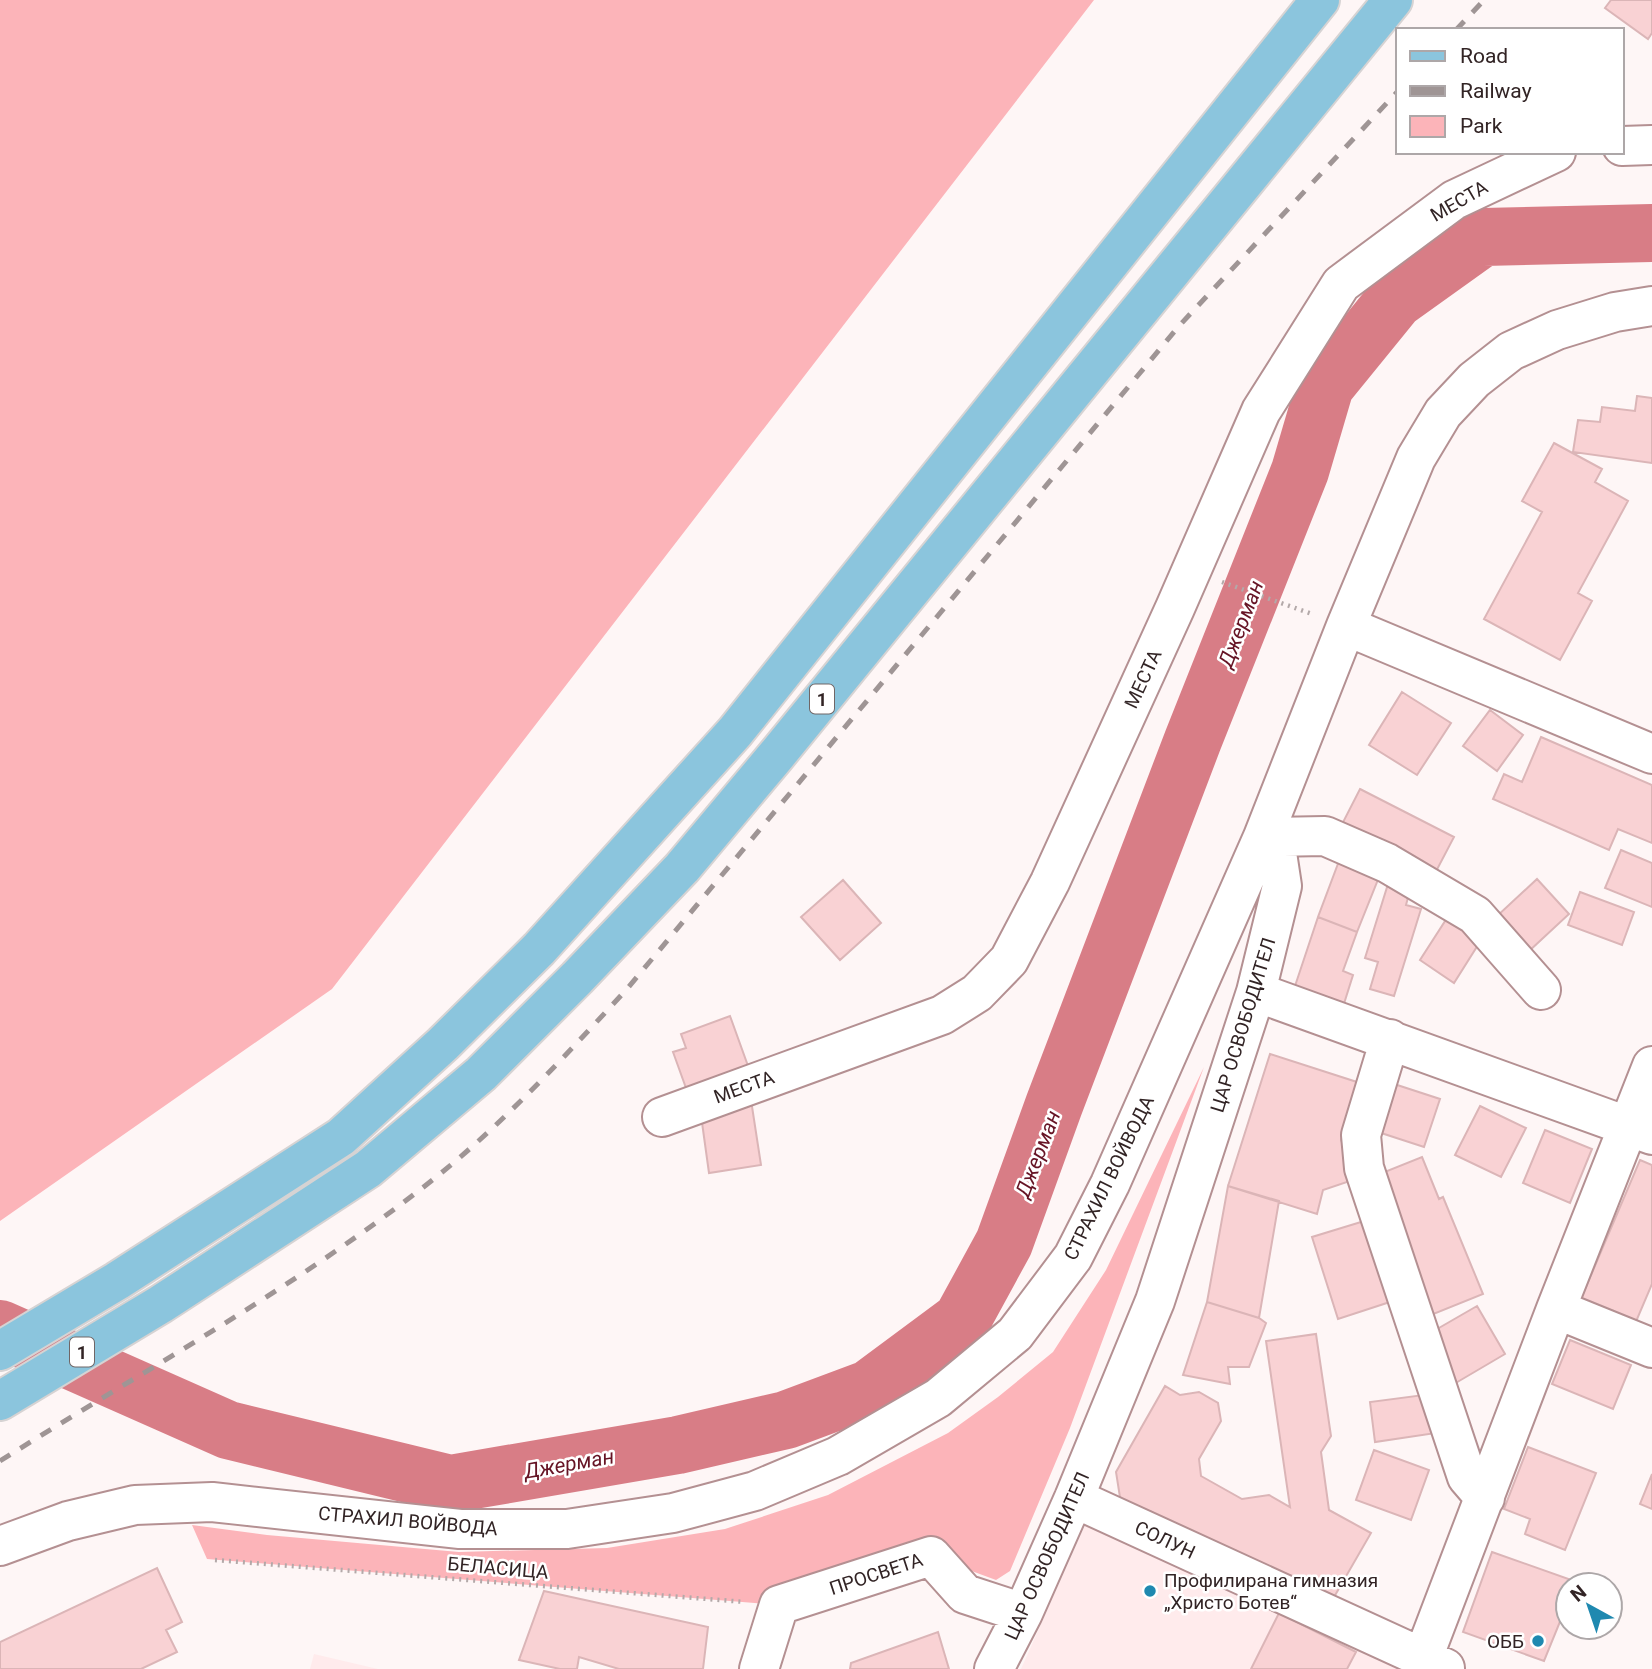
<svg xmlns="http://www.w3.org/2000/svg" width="1652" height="1669" viewBox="0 0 1652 1669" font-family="Roboto,sans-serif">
<rect width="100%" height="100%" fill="#fef6f6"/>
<path fill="#ffebec" d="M1087,1521L1403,1660L1398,1669H1021Z
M314,1654L378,1669H310Z"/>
<path fill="#fcb4b9" d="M0,0H1094L332,989L0,1221Z
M1204,1067L1070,1428L1010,1571L996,1580L931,1556L779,1605L207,1559L192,1525L267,1535L459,1552L607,1548L725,1529L828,1495L948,1433L998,1397L1053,1352L1106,1270Z"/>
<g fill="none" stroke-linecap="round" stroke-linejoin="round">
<path stroke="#d87d86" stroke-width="58" d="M0,1329L228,1430L450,1484L678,1445L786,1420L869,1389L962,1320L1004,1243L1054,1105L1193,740L1300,471L1325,386L1395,300L1483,237L1652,233"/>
</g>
<path fill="#f9d2d4" stroke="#dbb5b7" stroke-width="2" d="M1611,0H1652V33L1648,39L1605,8Z
M1637,396L1652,398V463L1573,452L1578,420L1600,422L1602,407L1635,411Z
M1554,443L1602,469L1595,482L1628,501L1578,593L1592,601L1560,660L1484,619L1542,512L1522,501Z
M1402,692L1451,723L1417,775L1369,745Z
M1490,710L1523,735L1497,771L1463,746Z
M1541,737L1652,785V843L1618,829L1609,850L1493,799L1504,774L1522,782Z
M1360,789L1454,837L1431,881L1338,832Z
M1621,850L1652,863V907L1605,888Z
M1339,861L1379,877L1357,932L1318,917Z
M1537,879L1569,914L1528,952L1496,917Z
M843,880L881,923L840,960L801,917Z
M1388,884L1410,890L1406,905L1421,909L1394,996L1370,989L1378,962L1365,958Z
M1580,892L1634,912L1622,945L1568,925Z
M1449,915L1483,937L1454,983L1420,960Z
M1318,917L1357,932L1343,971L1353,975L1342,1010L1292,995Z
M730,1016L748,1066L686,1088L673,1052L686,1048L681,1034Z
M1270,1054L1360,1083L1341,1140L1356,1179L1323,1190L1317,1214L1228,1186Z
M1388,1082L1440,1099L1424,1147L1372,1130Z
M751,1100L761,1165L709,1173L700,1108Z
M1480,1106L1526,1128L1501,1177L1455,1155Z
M1545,1130L1592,1149L1570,1203L1523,1183Z
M1422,1157L1439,1199L1443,1197L1483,1294L1431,1315L1382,1173Z
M1640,1160L1652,1165V1284L1632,1331L1577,1308Z
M1228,1186L1279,1201L1259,1318L1207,1302Z
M1374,1218L1399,1299L1338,1319L1312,1237Z
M1207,1302L1259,1318L1266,1323L1249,1367H1228L1230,1384L1183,1375Z
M1477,1306L1505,1354L1454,1384L1425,1336Z
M1316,1334L1331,1436L1321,1452L1329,1510L1371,1533L1330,1604L1316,1606L1150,1511L1128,1514L1122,1510L1116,1472L1165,1386L1180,1395L1199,1392L1218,1403L1221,1421L1199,1459L1201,1476L1242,1499L1269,1495L1290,1507L1266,1341Z
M1570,1340L1631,1365L1613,1409L1552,1384Z
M1431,1394L1436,1433L1375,1442L1370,1402Z
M1528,1447L1596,1473L1565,1550L1525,1534L1530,1519L1504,1509Z
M1374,1450L1429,1470L1411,1520L1356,1500Z
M1652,1474V1509L1640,1504Z
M1492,1552L1577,1582L1575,1585H1568V1602L1544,1661L1463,1632Z
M157,1568L182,1622L166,1630L177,1652L141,1669H0V1642Z
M544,1591L708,1627L703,1669H619L579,1657L577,1669H560L519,1660Z
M1279,1613L1356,1652L1347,1669H1251Z
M938,1632L949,1669H850L851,1663Z"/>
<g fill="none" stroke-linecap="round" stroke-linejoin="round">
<g stroke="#b49092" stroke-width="42">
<path id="minor" d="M1622,146L1652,145
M1346,626L1652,754
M1263,837L1325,836L1387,863L1475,915L1541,990
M1256,992L1652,1135
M1390,1039L1361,1135L1364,1168L1467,1477L1485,1498
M662,1117L942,1015L977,993L1009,960L1050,882L1175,608L1261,411L1341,284L1454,200L1556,152
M1556,1309L1652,1348
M1074,1498L1445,1668
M0,1546L68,1521L135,1505L212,1502L460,1529H567L673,1513L755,1491L838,1456L938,1398L1015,1334L1073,1257L1110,1184L1263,837L1346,626L1416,458L1443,413L1474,380L1511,351L1557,330L1615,312L1652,306
M1423,1658L1556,1309L1652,1066
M759,1669L779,1605L931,1556L965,1594L1023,1613
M994,1669L1023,1613L1074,1498L1155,1301L1256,992L1282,886L1277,853L1263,837"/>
</g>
<g stroke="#d6d3d3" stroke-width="42">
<path id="major" d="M0,1351L117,1281L341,1137L443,1044L539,949L735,732L1320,0
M0,1401L161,1304L368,1169L481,1074L577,978L682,868L775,757L1393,0"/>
</g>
<path stroke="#b3a9a9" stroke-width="4.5" stroke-dasharray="2 5" stroke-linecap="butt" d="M1222,582L1312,614
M215,1560L745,1602"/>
<use href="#minor" stroke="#fff" stroke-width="38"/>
<use href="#major" stroke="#8bc5dd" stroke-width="38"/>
<path stroke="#9f9595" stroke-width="5" stroke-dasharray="12 12" stroke-linecap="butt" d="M1456,30L1484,0
M0,1461C146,1369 299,1286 435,1178C504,1123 567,1054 627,989L1179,326L1398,91"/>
</g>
<g fill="#1f89b0" stroke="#fff" stroke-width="2.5">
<circle cx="1150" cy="1591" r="7"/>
<circle cx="1538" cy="1641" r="7"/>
</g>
<g text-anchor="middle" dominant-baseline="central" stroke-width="5" stroke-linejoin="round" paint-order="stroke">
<g fill="#fff" stroke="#706666" stroke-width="2">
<rect x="810" y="684.5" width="24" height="29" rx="5"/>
<rect x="70" y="1337.5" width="24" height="29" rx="5"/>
</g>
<g font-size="18" font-weight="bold" fill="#322425">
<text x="822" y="699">1</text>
<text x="82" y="1352">1</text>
</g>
<g font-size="19" fill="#322425" stroke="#fff">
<text transform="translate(1459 201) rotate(-30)">МЕСТА</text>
<text transform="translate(1143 679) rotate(-65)">МЕСТА</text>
<text transform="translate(1243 1025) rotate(-73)">ЦАР ОСВОБОДИТЕЛ</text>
<text transform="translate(744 1087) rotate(-20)">МЕСТА</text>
<text transform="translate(1109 1178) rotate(-64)">СТРАХИЛ ВОЙВОДА</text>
<text transform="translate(408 1521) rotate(5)">СТРАХИЛ ВОЙВОДА</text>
<text transform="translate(1165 1540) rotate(25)">СОЛУН</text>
<text transform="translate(1047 1556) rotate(-66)">ЦАР ОСВОБОДИТЕЛ</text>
<text transform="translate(498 1568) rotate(5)">БЕЛАСИЦА</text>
<text transform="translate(876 1574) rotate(-18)">ПРОСВЕТА</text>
</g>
<g font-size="19" fill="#322425" stroke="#fff" text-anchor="start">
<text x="1164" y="1580">Профилирана гимназия<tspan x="1164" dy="22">„Христо Ботев“</tspan></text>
<text x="1524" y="1641" text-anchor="end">ОББ</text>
</g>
<g font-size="21" font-style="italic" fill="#661425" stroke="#fff">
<text transform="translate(1241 624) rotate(-69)">Джерман</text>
<text transform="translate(1038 1154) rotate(-69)">Джерман</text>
<text transform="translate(569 1464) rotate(-10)">Джерман</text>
</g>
</g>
<rect x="1396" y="28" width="228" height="126" fill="#ffffff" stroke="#ada7a8" stroke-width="2"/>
<rect x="1410" y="51" width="35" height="10" fill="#8bc5dd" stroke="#ada7a8" stroke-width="2"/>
<text x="1460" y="63" font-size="21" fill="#322425">Road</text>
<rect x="1410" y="86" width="35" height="10" fill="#9f9595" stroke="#ada7a8" stroke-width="2"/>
<text x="1460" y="98" font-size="21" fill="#322425">Railway</text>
<rect x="1410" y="116" width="35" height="21" fill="#fcb4b9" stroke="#ada7a8" stroke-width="2"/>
<text x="1460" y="133" font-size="21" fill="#322425">Park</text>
<g transform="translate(1589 1606) rotate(320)"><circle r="33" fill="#ffffff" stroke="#ada7a8" stroke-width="2"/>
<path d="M0-5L12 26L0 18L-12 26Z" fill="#1f89b0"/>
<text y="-10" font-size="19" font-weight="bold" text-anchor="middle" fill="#322425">N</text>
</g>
</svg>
